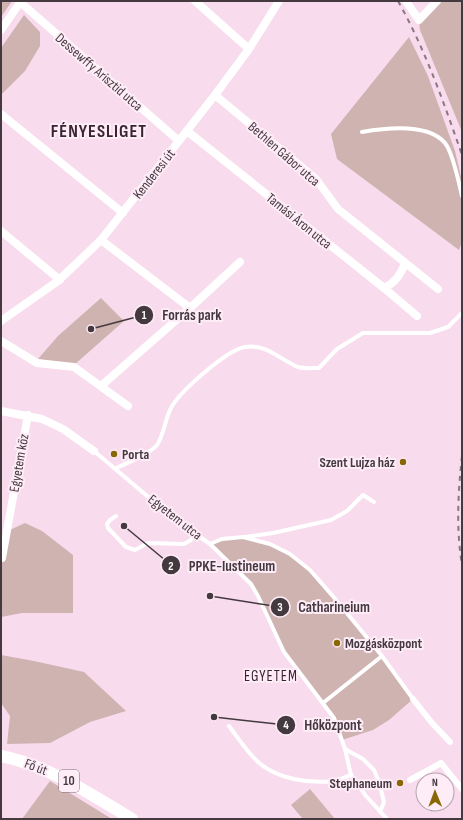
<svg xmlns="http://www.w3.org/2000/svg" width="463" height="820" viewBox="0 0 463 820" font-family="'Sofia Sans Condensed',sans-serif">
<rect width="100%" height="100%" fill="#f8dbed"/>
<path fill="#cfb3b1" d="M1,1H12L1,17Z
M437,1H462V132L420,30L419,20Z
M24,15L40,32V46L25,71L1,95V48Z
M409,37L428,76L455,151L462,181V242L459,250L337,159L331,134Z
M101,298L124,321L74,365L38,359L58,336Z
M25,523L42,531L73,555V613H22L1,617V534Z
M243,537L270,544L290,554L310,570L382,656L413,699L389,720L373,730L342,740L334,718L284,652L251,584L210,544L222,539Z
M1,655L34,661L84,672L126,711L90,722L50,743L7,744L10,716L1,703Z
M50,781L112,819H22Z
M310,789L335,819H303L291,805Z"/>
<g fill="none" stroke-linecap="round" stroke-linejoin="round">
<path stroke="#fff" stroke-width="4" d="M362,132C385,128 428,123 445,143C453,153 459,183 462,196
M94,451L172,517L210,544L251,584L258,596L284,652L334,718L345,749L351,775L366,796L387,819
M115,469C126,463 149,455 157,445C164,435 165,419 171,408C180,391 227,350 245,347C263,344 275,355 290,363C292,364 295,366 298,367C304,369 313,368 319,368L337,349L363,333H430L448,327L462,313
M116,516L110,520L107,524L108,528L126,547L135,550L148,543L184,544L191,540L195,533
M245,537L273,533L331,520L347,511L363,495L374,502
M210,544L222,539L243,537L270,544L290,554L310,570L337,601L382,656L413,699
M323,703L382,656
M229,726C238,738 247,752 258,762C277,779 309,784 334,781C339,780 345,777 351,775
M345,749L363,759L374,770L379,782L384,802L380,812"/>
<path stroke="#fff" stroke-width="6" d="M413,699L432,723L450,742
M410,780L441,763L462,789"/>
<path stroke="#fff" stroke-width="8" d="M195,1L249,49
M406,1L419,20L437,1
M20,2L179,141
M1,30L21,1
M215,95L316,179L338,209L438,289
M1,114L123,213
M187,131L384,288C395,283 401,275 405,263
M1,231L60,280
M101,240L190,308L240,262
M384,288L417,316
M1,321L58,281L101,240L215,95L249,49L279,1
M1,341L37,363L74,367L128,406
M101,386L190,308
M1,411L42,419L63,429L94,451
M2,558L28,415"/>
<path stroke="#fff" stroke-width="12" d="M1,756C50,766 90,794 132,819"/>
<path stroke="#8a7883" stroke-width="2" stroke-dasharray="5 5" stroke-linecap="butt" d="M398,1C425,49 444,103 462,155
M462,456C458,493 456,529 462,565"/>
</g>
<g fill="#896704" stroke="#feecf7" stroke-width="1.5">
<circle cx="114" cy="454" r="4"/>
<circle cx="403" cy="462" r="4"/>
<circle cx="337" cy="643" r="4"/>
<circle cx="400" cy="783" r="4"/>
</g>
<g text-anchor="middle" dominant-baseline="central" stroke-width="4" stroke-linejoin="round" paint-order="stroke">
<rect fill="#feecf7" stroke="#7c6f77" stroke-width="1" x="59" y="770" width="20" height="22" rx="3"/>
<g font-size="13" font-weight="bold" fill="#453940">
<text x="69" y="781">10</text>
</g>
<g font-size="14" fill="#453940" stroke="#feecf7">
<text transform="translate(99 72) rotate(41)">Dessewffy Arisztid utca</text>
<text transform="translate(284 154) rotate(41)">Bethlen Gábor utca</text>
<text transform="translate(154 174) rotate(-52)">Kenderesi út</text>
<text transform="translate(299 221) rotate(39)">Tamási Áron utca</text>
<text transform="translate(19 463) rotate(-80)">Egyetem köz</text>
<text transform="translate(175 517) rotate(38)">Egyetem utca</text>
<text transform="translate(36 767) rotate(21)">Fő út</text>
</g>
<g font-size="14" font-weight="bold" fill="#453940" stroke="#feecf7" text-anchor="start">
<text x="122" y="454">Porta</text>
<text x="395" y="462" text-anchor="end">Szent Lujza ház</text>
<text x="345" y="643">Mozgásközpont</text>
<text x="392" y="783" text-anchor="end">Stephaneum</text>
</g>
<g font-size="15" letter-spacing="1" fill="#392432" stroke="#feecf7">
<text x="271" y="676">EGYETEM</text>
</g>
<g font-size="18" font-weight="bold" letter-spacing="1" fill="#392432" stroke="#feecf7">
<text x="99" y="131">FÉNYESLIGET</text>
</g>
</g>
<path fill="none" stroke="#453940" stroke-width="1.5" d="M91 329L144 315M124 526L171 565M210 596L280 607M214 717L286 725"/>
<g fill="#453940" stroke="#feecf7" stroke-width="1.5">
<circle cx="91" cy="329" r="4"/>
<circle cx="124" cy="526" r="4"/>
<circle cx="210" cy="596" r="4"/>
<circle cx="214" cy="717" r="4"/>
<circle cx="144" cy="315" r="10"/>
<circle cx="171" cy="565" r="10"/>
<circle cx="280" cy="607" r="10"/>
<circle cx="286" cy="725" r="10"/>
</g>
<g font-size="12" text-anchor="middle" font-weight="bold" fill="#fff">
<text x="144" y="319">1</text>
<text x="171" y="570">2</text>
<text x="280" y="611">3</text>
<text x="286" y="729">4</text>
</g>
<g font-size="15" text-anchor="middle" font-weight="bold" fill="#453940" stroke="#feecf7" stroke-width="4" stroke-linejoin="round" paint-order="stroke">
<text x="192" y="320">Forrás park</text>
<text x="232" y="571">PPKE-Iustineum</text>
<text x="334" y="612">Catharineium</text>
<text x="333" y="730">Hőközpont</text>
</g>
<rect width="463" height="820" fill="none" stroke="#453940" stroke-width="4"/>
<g transform="translate(435 792) rotate(359)"><circle r="19" fill="#feecf7" stroke="#b4a4ae"/>
<path d="M0-3L7 15L0 10L-7 15Z" fill="#896704"/>
<text y="-6" font-size="11" font-weight="bold" text-anchor="middle" fill="#453940">N</text>
</g>
</svg>
